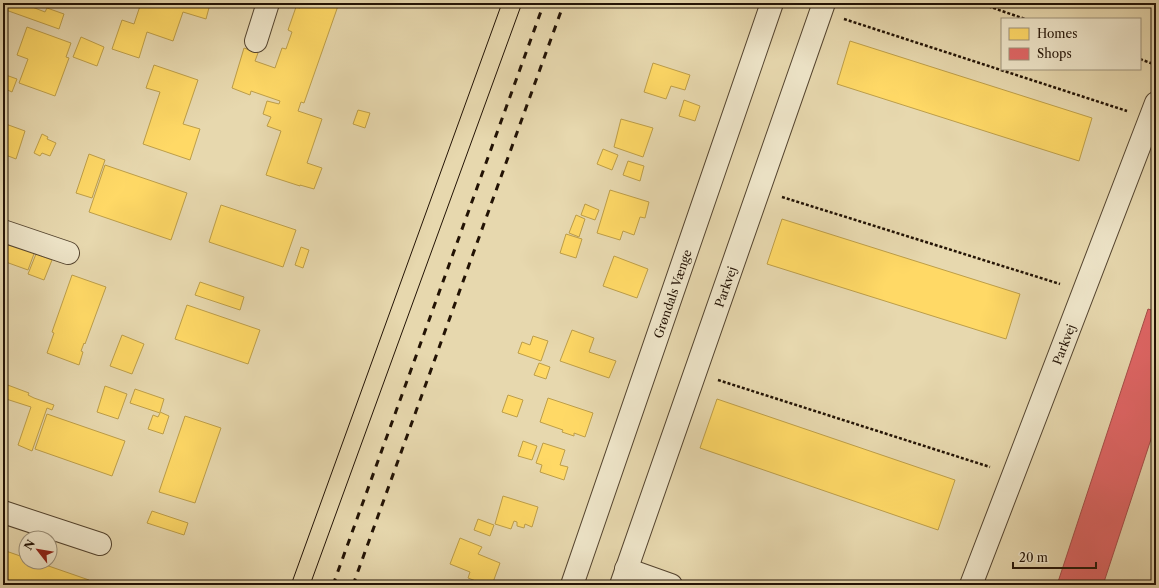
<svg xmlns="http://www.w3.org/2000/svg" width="1159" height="588" viewBox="0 0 1159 588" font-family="'Libre Caslon Text',serif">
<rect width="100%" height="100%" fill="#e7d8ae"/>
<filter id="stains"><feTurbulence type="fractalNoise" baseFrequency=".005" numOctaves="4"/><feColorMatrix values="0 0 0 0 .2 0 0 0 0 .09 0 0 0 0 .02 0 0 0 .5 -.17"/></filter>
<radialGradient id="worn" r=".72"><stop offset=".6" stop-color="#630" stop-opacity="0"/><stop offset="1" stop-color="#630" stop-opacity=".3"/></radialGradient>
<path fill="#ffd966" stroke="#bd9e49" d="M4,3H22L45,12L47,8L64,14L59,29L3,9Z
M141,3H207L210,4L206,19L183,12L173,41L147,32L139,58L112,49L122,20L134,24Z
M301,3H339L304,103L301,102L298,111L322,119L307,163L322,168L314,189L300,185V186L266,175L281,131L267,126L271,117L263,114L267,101L279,104L280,101L251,91L250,95L232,88L244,48L258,53L255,61L275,68L282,48L286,49L292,32L288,30L296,7L300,8Z
M27,27L71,43L66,57L69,58L55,96L19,83L28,59L17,55Z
M81,37L104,47L97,66L73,57Z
M850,41L1092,118L1079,161L837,84Z
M653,63L690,75L685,90L671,86L666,99L644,92Z
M154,65L198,80L183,124L200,129L190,160L143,144L160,92L146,88Z
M3,74L17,79L12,92L3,88Z
M684,100L700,106L695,121L679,116Z
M358,110L370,113L365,128L353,124Z
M621,119L653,128L643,157L614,147Z
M3,123L25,131L16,159L3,154Z
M42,134L48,137L47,139L56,143L50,156L42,153L40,156L34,153Z
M603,149L618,155L612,170L597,164Z
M89,154L105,160L92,198L76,193Z
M628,161L644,166L640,181L623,175Z
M105,165L187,193L171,240L89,212Z
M610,190L649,202L645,218L640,217L634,235L623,231L620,240L597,233Z
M585,204L599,210L595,220L581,215Z
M221,205L296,230L283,267L209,242Z
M576,215L585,219L579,237L569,233Z
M782,219L1020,294L1006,339L767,264Z
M566,234L582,239L576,258L560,253Z
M4,241L35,251L28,270L3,261V244Z
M301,247L309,250L303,268L295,265Z
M36,254L52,260L44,280L28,274Z
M614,256L648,269L637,298L603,286Z
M72,275L106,287L85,344L84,343L81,351L83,352L79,365L47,353L54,333L52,332Z
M200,282L244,297L240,310L195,295Z
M187,305L260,330L248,364L175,339Z
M572,330L594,338L589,352L616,361L609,378L560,361Z
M122,335L144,344L132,374L110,366Z
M533,336L548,341L541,361L518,353L522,342L530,345Z
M539,363L550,367L546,379L534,375Z
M5,384L29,393L28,395L34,398L54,405L52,410L47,408L32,451L18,445L31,407L3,398V389Z
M105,386L127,394L118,419L97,412Z
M135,389L164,399L160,412L169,416L163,434L148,429L153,415L158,417L160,413L130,403Z
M508,395L523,400L517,417L502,412Z
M548,398L593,413L585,437L574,433V436L562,432L563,430L540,422Z
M717,399L955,480L938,530L700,448Z
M47,414L125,441L112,476L35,449Z
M185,416L221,428L195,503L159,492Z
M523,441L537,446L532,460L518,456Z
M543,443L565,450L560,465L568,467L564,480L540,472L542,465L536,463Z
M503,496L538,507L532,527L525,524L524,528L517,526V522L514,521L511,529L495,524Z
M152,511L188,523L184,535L147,523Z
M478,519L494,525L490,536L474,530Z
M460,538L482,547L478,554L500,563L492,585H486L468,578L470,572L450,564Z
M3,550L26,558V562H37L89,580L87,585H3Z"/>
<path fill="#e06666" stroke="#a74d49" d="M1156,307V424L1103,585H1057L1148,309L1155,311Z"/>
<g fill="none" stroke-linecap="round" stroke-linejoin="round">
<g stroke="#54442f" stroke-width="24">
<g id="minor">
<path d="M256,41L268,3"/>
<path d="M3,231L68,253"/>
<path d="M3,512L100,544"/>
<path d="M626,569L671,585"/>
<path id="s1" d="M572,585L772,3"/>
<path id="s2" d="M621,585L824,3"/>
<path id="s3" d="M971,585L1156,103"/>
</g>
</g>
<path stroke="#231305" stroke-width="2.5" stroke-dasharray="3 2" stroke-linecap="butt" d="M979,3L1025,19
M844,19L1127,111
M1140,59L1156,65
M782,197L1060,284
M718,380L990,467"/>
<use href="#minor" stroke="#efe6ca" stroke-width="22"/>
<path stroke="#231305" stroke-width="1" d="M291,585L502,3
M310,585L522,3"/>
<path stroke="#231305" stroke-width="3" stroke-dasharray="7 7" stroke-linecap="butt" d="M333,585L544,3
M353,585L564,3"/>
</g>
<g text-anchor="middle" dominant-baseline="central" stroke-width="4" stroke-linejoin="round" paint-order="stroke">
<g font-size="12" fill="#231305" stroke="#efe6ca">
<text stroke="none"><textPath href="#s2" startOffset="316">Parkvej</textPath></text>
<text stroke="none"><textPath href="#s1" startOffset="308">Grøndals Vænge</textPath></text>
<text stroke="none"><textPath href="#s3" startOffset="258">Parkvej</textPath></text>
</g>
</g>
<rect width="1159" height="588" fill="none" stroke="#e7d8ae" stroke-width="16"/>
<rect x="4" y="4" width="1151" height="580" fill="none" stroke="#231305" stroke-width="2"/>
<rect x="8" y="8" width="1143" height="572" fill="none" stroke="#231305"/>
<rect x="1001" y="18" width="140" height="52" fill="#efe6ca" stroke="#9d927b"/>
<rect x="1009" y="28" width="20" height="12" fill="#ffd966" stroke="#9d927b"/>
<text x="1037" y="38" font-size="12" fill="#231305">Homes</text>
<rect x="1009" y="48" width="20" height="12" fill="#e06666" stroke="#9d927b"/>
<text x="1037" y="58" font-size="12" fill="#231305">Shops</text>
<g transform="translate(38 550) rotate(301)"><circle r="19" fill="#efe6ca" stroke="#9d927b"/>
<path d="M0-3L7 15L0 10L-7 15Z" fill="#8f2418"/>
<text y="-6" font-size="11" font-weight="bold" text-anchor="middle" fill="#231305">N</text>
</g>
<path d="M1013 562v6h83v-6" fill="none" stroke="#231305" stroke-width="2"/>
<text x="1019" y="562" font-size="12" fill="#231305" stroke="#efe6ca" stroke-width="3" paint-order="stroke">20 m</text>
<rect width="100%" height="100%" filter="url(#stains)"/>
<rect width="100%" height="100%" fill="url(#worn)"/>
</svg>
